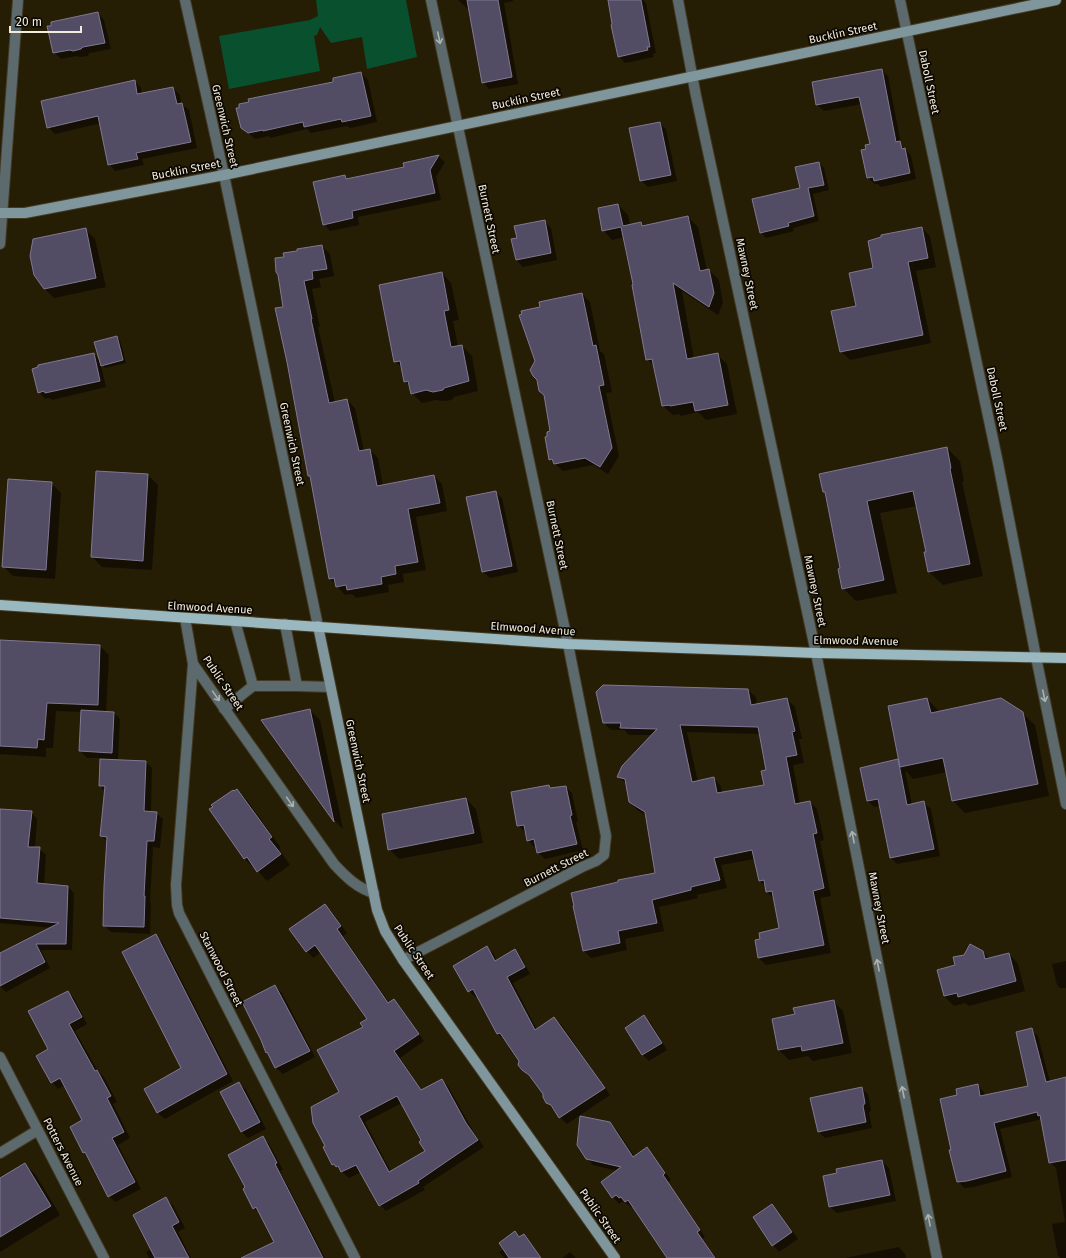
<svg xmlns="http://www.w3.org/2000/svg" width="1066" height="1258" viewBox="0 0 1066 1258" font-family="'Fira Sans',sans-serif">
<rect width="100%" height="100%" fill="#261d05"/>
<path fill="#09502e" d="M316,0H406L417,57L367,69L362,37L331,43L320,27L317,35L314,36L320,71L229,89L219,36L310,20L318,16Z"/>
<path fill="#0007" fill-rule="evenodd" d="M458,0H513V1L504,3L518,84L489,89L483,82L470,10H469Z
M619,0H643L646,3L656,53L653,54L654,57L625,63L619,56Z
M98,13L104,20L111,49L89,53L88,56L81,57L77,56L61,59L54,52Z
M881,70L888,76L901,144L911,156L916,179L881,187L878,184H875L868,178L867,150L871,145L862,104L824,111L817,105Z
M361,73L368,80L377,122L350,128L347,126L311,133L307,129L270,138L269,136L255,139L242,127Z
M135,81L141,88L142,94L173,88L180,95L181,104L189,110L197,148L142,159L144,165L115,171L109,164L101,123L55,134L48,127Z
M659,123L666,129L677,181L648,187L641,180Z
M438,156L445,162L436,177L441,200L358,217L359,225L330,231L324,224L345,176L348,179L405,167L404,164Z
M819,163L824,168L829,190L813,194L819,221L793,228L794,231L791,232L766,238L761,232L801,189Z
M618,205L628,215L630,225L640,223L644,227L688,217L698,227L707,271L709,270L719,280L723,303L718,315L682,291L694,359L717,354L727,364L737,414L706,420L698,412L681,416L679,414L673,415L663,406L655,367L647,359L634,285L624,237L612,240L603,230Z
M544,221L551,228L557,260L523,267L516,260L512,240L518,239Z
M922,228L930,236L936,267L916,271L931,343L850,360L841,351L857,307L874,268Z
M85,229L95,239L106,287L54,298L44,288Z
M322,246L330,254L334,276L319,279L321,287L312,289L320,327H318L335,403L347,400L355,408L364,451L370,450L378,458L383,486L434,476L442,484L447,511L416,517L426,570L403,574L404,582L388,585L389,592L356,598L352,594L345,595L330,578L312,478L309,475L285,308V258Z
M442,273L451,283L459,320L453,321L458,347L462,346L472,356L478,391L454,397L452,400L443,401L436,400L422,403L412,393L410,387L405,381L403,369L395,361Z
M582,294L590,302L600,351L604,354L612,392L606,393L619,456L608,474L593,465L563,471L550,459L551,432L545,395L536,362L541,308Z
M117,337L120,340L126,363L105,368L101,365L106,387L52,400L50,398L45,399L39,392L94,354L101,361Z
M947,448L960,461L964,481L962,482L983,576L943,585L929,572L927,552L917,506L880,513L897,593L856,601L843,588L842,569L826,494L824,492Z
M148,475L158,485L152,570L102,567L92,557Z
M51,483L61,493L55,579L13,576L3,566Z
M495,492L502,498L518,572L490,578L483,572L467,498Z
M0,641L100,646L109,655L106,712L114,713L120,719L118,761L146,762L152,768L151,812L156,813L163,819L160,848L153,847L150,902L151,904L150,934L111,932L104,925L108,842L101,836L106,792L100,786L101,758H87L80,751L82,712L56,711L53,748H46V757L0,754Z
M748,690L756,697L757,705L787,699L795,707L802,739H799L804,763L793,765L800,804L810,802L817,809L824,840L820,841L831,896L820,898L831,953L766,965L759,958L756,941L761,940L780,929L774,899L767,892L766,887L760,881L755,859L721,865L727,888L697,895L698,898L659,907L664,931L625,939L627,950L591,958L584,951L576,907L656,873L646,815L637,810L630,802L627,784L618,777L652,735H629L624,730H611L604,723ZM687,732L760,734L767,771L765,786L722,793L721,786L714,778L698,782Z
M927,699L939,711L1022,713L1035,725L1049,796L965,813L953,801L947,772L913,779L905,770L912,805L924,803L931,809L940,856L897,864L891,858L881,806L874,807L868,801L861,769L897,760L900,763Z
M310,710L320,720L343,829L335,821L263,720Z
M549,786L552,789L566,787L572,793L578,822H576L583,850L545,859L538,852L537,846L534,847L528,840L526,832H525L518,825Z
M237,790L247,800L281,848L279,849L290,865L267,881L255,868V869L245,859L211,809Z
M466,799L476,809L483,843L399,859L389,849Z
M0,810L31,812L37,819L35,848H39L46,855L44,885L68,887L74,893L72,950H41L50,968L6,992L0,986V954L52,928L0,923Z
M324,905L331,911L347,933L343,936L390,1004L394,1000L400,1007L424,1041L400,1058L422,1091L442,1080L448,1086L473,1131L484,1147L423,1187L425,1190L386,1211L380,1205L361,1172L349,1178L333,1164L341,1093L368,1019L321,952L313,958L307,951ZM402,1103L422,1141L427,1152L391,1172L365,1122Z
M156,936L162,942L233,1081L165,1119L158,1113L145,1090L182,1069Z
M487,948L494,954L497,961L515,951L521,957L530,974L513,983L537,1030L554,1018L561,1024L610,1095L567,1124L560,1117L555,1110L547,1102L544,1094L533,1079L523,1070L520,1061L506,1039L504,1040L498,1034L478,996L475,997L469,991Z
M983,952L990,959L1009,954L1018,964L1025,991L969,1006L965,1003L954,1006L944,996L957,966Z
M1066,961V988H1060L1057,985L1052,964Z
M275,986L282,993L315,1057L283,1074L276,1068L270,1056L267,1052Z
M67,992L74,998L87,1024L75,1031L98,1071L104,1077L117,1102L113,1104L130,1138L118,1145L141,1189L115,1202L109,1196L88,1157L84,1152L83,1121L65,1085L58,1089L52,1082L49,1049Z
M833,1001L843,1011L852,1053L813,1061L808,1056L789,1060L779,1050L796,1015Z
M644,1017L651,1023L667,1050L649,1061L643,1055L626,1028Z
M1031,1029L1038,1036L1050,1082L1066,1078V1258H1061L1058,1256L1052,1224L1065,1222L1056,1168L1050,1162L1042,1119L1000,1129L1012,1177L974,1187L964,1188L958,1181L953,1151L959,1096L977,1085L984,1092L985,1096L1029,1087Z
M239,1083L246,1090L266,1129L248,1138L242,1132L222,1092Z
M861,1088L868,1094L871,1110L869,1113L872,1128L825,1138L819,1132Z
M610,1123L617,1130L635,1157L646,1148L653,1155L671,1180L668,1182L705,1237L702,1239L716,1258H668L634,1206L632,1208L623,1201L619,1204L613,1197L618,1171L593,1165L587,1158Z
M263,1138L269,1144L283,1170L280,1171L325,1258H285L261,1215L254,1208L246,1188Z
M882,1161L889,1168L896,1201L837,1213L830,1207Z
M25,1164L35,1174L60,1215L0,1252V1180Z
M166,1199L173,1205L185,1228L178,1232L191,1258H149L146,1252L152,1249Z
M772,1205L779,1212L798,1239L779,1252L773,1245Z
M515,1232L520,1237L524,1235L529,1241L541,1258H504L499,1252L504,1249Z
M899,1247L905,1254L906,1258H845Z
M570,1252L576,1258H562Z"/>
<path fill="#534c65" stroke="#7f7893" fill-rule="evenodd" d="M467,0H498L512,77L482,83Z
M608,0H641L650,47H647L648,50L618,57L611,25L612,24Z
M98,12L105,43L83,47L81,49L73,51L70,50L53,53L47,26H51V22Z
M882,69L896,142L900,141L902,149L905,148L910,173L874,181L873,177L867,178L861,150L866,149L865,145L870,144L859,97L816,105L812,82Z
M361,72L371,116L342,122L341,119L304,127L303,122L263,131V130L248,133L241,128L236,108H239V104L249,102L248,99L333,82V78Z
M135,80L137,94L173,87L177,104L182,103L191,142L136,153L138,159L108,165L98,116L47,128L41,101Z
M660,122L671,175L640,181L629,128Z
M439,155L430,170L435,193L352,211L353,218L323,225L313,182L345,175L346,179L404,167L403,163Z
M819,162L824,185L808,188L814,216L788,223L789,226L785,227L760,233L752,199L800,188L795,167Z
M618,204L623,226L641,222L642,226L688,216L700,271L709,269L714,293L709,307L673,283L687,359L718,353L728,405L695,411L693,402L670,406V405L662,406L652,359L646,360L632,285L633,284L621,227L602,231L598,208Z
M545,220L551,253L516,260L511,239L517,238L514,226Z
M922,227L928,258L908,262L923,335L840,352L831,311L856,306L849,273L873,268L868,241L881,237V235Z
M86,228L96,278L44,289L34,275L30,256L33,239Z
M322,245L327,269L312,271L313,279L304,281L312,319H311L329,403L347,399L359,451L370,449L377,486L434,475L440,503L408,509L418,562L395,566L396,574L381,577L382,584L347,590L346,585L336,587L334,578L329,579L310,476H308L287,362L275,308L283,307L278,275L276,272L275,258L284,257L283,253L297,251V249Z
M442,272L449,310L444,311L451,347L462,345L469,381L444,388L443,390L433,392L426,390L411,394L408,381L404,382L400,361L394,362L379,285Z
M582,293L593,346L596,345L604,385L599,386L612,448L600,467L585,458L554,464L552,459L549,460L545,437L547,436V432L550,431L544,395L539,391L537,380L533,376L530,370L535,361L519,315L522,314L521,311L540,307L539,302Z
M117,336L123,360L101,366L94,342Z
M94,353L100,381L45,393L44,391L38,393L32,369L38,367V365Z
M947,447L951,468L950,469L970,564L928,572L924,552H926L913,491L867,501L884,580L842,589L838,569L840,568L825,492H823L819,474Z
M96,471L148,474L143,561L91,557Z
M8,479L52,482L46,570L2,567Z
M496,491L512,566L482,572L466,497Z
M0,640L100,645L98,705L47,703L44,740L38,739L37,748L0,746Z
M603,685L748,689L751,705L787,698L795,731L792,732L797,755L786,757L795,804L810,801L817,833L813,834L824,888L813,891L824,945L758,958L755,940L760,939L759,933L779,928L772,891L766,892L764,880L759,881L752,850L714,858L720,880L691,887V890L652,900L657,923L618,931L620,943L583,951L573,906H574L571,893L618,882V880L655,873L645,812L629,802L625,779L617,777L622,766L657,729L620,728L621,723H603L596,692ZM680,725L758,727L766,770L761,771L764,785L717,793L714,777L692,782Z
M927,698L931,713L1001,698L1023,712L1038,784L952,801L943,758L900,767L888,706Z
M310,709L334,822L261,720Z
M81,710L114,712L112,753L79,751Z
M100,759L146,761L144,811L157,812L154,841H147L144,896H145L144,927L103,926L104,886L107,837L100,836L105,786H99Z
M898,759L907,805L924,801L934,849L890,858L878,799L867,801L860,768Z
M549,785L550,788L566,786L572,815L570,816L577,844L537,853L534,839L527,841L524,825L517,826L511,792Z
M237,789L272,837L269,839L281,854L257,872L247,857L244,859L209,809L213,807L211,805L233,790L234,791Z
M466,798L474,833L388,850L382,814Z
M0,809L32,811L28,847H40L37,883L68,886L66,944H36L45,962L0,986V953L59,923L0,918Z
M325,904L341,926L337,929L388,1003L394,999L419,1034L394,1051L421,1090L442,1079L466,1123L478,1140L418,1181L419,1183L379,1206L356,1165L341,1172L338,1166L336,1167L334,1164L332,1165L323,1147L325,1146L313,1123L311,1107L339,1092L317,1050L363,1027L360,1023L367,1019L315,945L306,952L289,929ZM397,1096L421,1140L419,1142L425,1151L389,1172L359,1116Z
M156,934L227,1074L157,1113L144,1089L181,1068L122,952Z
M970,944L983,951L985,959L1009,953L1016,981L958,997L957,993L944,996L937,970L955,965L953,957L964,955Z
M487,946L495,961L515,949L525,967L507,977L535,1030L554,1017L605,1088L559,1118L551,1105L546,1103L543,1097V1094L529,1075L522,1070L518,1065L519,1061L500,1033L497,1034L473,989L468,992L453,966Z
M275,985L310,1051L275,1068L267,1052L266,1053L261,1040L242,1002Z
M68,991L82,1017L69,1024L95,1071L97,1070L111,1096L107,1098L124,1132L112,1138L135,1182L108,1197L85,1152L83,1153L70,1127L82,1120L60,1078L51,1083L36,1056L48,1049L28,1011Z
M834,1000L843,1043L802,1051L801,1046L778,1050L772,1019L795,1014L793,1008Z
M644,1015L662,1043L642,1055L625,1028Z
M1032,1028L1046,1082L1066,1077V1160L1049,1163L1040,1115L1038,1116L1037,1112L994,1123L1006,1171L967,1181L957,1182L949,1150H951L940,1099L957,1095L956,1089L978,1084L980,1096L1028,1086L1016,1032Z
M239,1082L260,1122L241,1132L220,1092Z
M862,1087L865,1103L863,1106L866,1122L818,1132L810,1098Z
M580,1116L610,1122L633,1157L647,1147L665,1173L663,1175L700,1230L697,1232L715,1258H667L628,1200L625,1202L621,1197L619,1198L616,1195L612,1198L601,1182L621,1167L586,1159L577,1145Z
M263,1136L277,1163L275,1164L323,1258H241L274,1242L256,1207L253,1209L243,1189L245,1187L228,1155Z
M882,1160L890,1195L829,1207L823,1176L837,1173L836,1169Z
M25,1163L51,1206L0,1237V1178Z
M166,1197L179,1222L172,1226L189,1258H155L133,1215Z
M772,1204L792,1232L772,1246L753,1217Z
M515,1231L519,1237L524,1234L541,1258H509L499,1243Z"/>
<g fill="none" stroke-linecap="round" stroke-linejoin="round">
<g stroke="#433a23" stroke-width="12">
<path id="lane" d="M235,621L253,686H297L285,624
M297,686L330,687
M224,709L253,686"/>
</g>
<g stroke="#433a23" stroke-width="12">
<path id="street" d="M185,0L224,175L318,626
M678,0L696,96L816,653L937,1258
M900,0L998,463L1036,657L1066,804
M0,244L18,0
M185,618L193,664L334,864C346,877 357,888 374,893
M193,664L176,885L177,905L179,913L355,1258
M403,960L582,867L596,861L604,855L606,836L568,644L431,0
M0,1057L104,1258
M0,1153L38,1130"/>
</g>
<g stroke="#433a23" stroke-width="12">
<path id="secondary" d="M0,213H25L224,175L1056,0
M318,626L377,910L385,931L403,960L615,1258"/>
</g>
<g stroke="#433a23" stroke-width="12">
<path id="primary" d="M0,605L568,644L816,653L1066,658"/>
</g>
<use href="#lane" stroke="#5c6a6e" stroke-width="10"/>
<use href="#street" stroke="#5c6a6e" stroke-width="10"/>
<use href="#secondary" stroke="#7f969d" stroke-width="10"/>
<use href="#primary" stroke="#9ab8c0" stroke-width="10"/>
</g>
<defs><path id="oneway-shaft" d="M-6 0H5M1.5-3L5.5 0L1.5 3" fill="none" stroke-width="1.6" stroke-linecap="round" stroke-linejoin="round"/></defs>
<g stroke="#aeb2ab">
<use href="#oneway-shaft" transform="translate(439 38) rotate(78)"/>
<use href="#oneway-shaft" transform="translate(216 696) rotate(55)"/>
<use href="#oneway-shaft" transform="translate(1044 696) rotate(78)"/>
<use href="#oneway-shaft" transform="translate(290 802) rotate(55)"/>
<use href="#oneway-shaft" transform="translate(853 837) rotate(-101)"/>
<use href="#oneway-shaft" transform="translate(878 965) rotate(-101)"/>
<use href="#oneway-shaft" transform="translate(903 1092) rotate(-101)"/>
<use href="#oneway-shaft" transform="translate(929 1220) rotate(-101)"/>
</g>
<g text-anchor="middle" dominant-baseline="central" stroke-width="3.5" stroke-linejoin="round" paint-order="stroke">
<g font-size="11" fill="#f2ecdd" stroke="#0c0802">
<text transform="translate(843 33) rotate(-12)">Bucklin Street</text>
<text transform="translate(929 82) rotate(78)">Daboll Street</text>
<text transform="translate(526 99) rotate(-12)">Bucklin Street</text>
<text transform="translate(225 126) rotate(77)">Greenwich Street</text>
<text transform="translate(186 170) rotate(-11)">Bucklin Street</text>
<text transform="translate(489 219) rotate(78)">Burnett Street</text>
<text transform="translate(747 274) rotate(78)">Mawney Street</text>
<text transform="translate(997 399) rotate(78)">Daboll Street</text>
<text transform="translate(292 444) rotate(78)">Greenwich Street</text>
<text transform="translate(557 535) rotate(78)">Burnett Street</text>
<text transform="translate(815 591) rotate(78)">Mawney Street</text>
<text transform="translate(210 608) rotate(3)">Elmwood Avenue</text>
<text transform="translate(533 629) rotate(4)">Elmwood Avenue</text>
<text transform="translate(856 641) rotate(1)">Elmwood Avenue</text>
<text transform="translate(223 683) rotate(56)">Public Street</text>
<text transform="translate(358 761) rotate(78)">Greenwich Street</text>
<text transform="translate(556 868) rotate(-27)">Burnett Street</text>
<text transform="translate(879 908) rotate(79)">Mawney Street</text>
<text transform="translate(414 952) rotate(56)">Public Street</text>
<text transform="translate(221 969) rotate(63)">Stanwood Street</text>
<text transform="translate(63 1152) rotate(63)">Potters Avenue</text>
<text transform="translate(600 1216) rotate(55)">Public Street</text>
</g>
</g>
<path d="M10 26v6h71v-6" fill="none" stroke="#f2ecdd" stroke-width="2"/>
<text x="16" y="26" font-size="12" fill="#f2ecdd" stroke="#0c0802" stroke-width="3" paint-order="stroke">20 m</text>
</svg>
